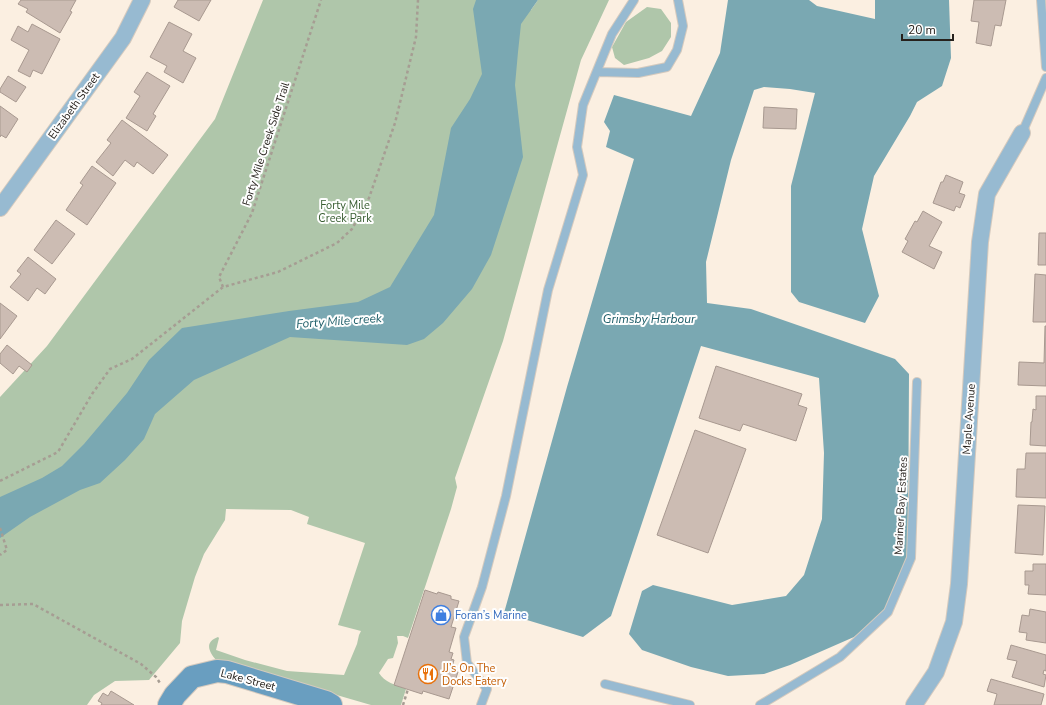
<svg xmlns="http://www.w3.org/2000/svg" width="1046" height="705" viewBox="0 0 1046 705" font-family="'Nunito Sans',sans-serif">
<rect width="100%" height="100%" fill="#fbefe1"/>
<path fill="#afc6aa" d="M263,0H526L531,10L538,0H609L581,60L503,341L455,478L457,487L451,509L408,638L403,636H397L398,643L393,658L388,659L379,673C384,682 396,685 406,689L401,705H371L216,660C209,652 204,642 218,637L219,638L216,650L245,660L287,671L344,675L357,644L359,635L361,631L338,625L365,543L307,524L309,517L291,510L226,509L225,520L204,554L195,577L182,621L180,643L149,680L115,681L94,695L87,705H0V397L47,346L215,119Z
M647,7L661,9L671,23V37L662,51L649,58L624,65L615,58L612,47L626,22Z"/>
<path fill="#7aa8b2" d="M476,0H538L521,24L518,52L515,85L523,157L491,255L472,289L443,323L424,339L407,345L290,337L194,380L155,414L144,439L125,460L100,483L80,490L30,517L0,538V497L42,478L62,466L84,444L127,393L149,360L182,328L289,311L358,302L390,287L434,215L451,128L470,99L482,74L473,9Z
M728,0H809L817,6L875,19V0H949L951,58L942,86L917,102L910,116L874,176L862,229L879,296L865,323L799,302L791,292V186L815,93L790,89L764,87L754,90L731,160L706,262L707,303L751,309L895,359L909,374L908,553L896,602L854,637L790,665L764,674L728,676L691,667L642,650L629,634L642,591L653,585L732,605L786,596L804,575L822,519L824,453L819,378L701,346L611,616L583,637L504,613L567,387L634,159L606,147L610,131L604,122L614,95L691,116L720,53Z"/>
<path fill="#ccbcb3" stroke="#a89990" d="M21,0H76L70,11L72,12L60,33L26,12L28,9L18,4Z
M178,0H211L199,21L174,7Z
M974,0H1006L1001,26L995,25L991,46L976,43L979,22L971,21Z
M169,22L192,34L183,51L196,58L183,83L164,72L167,66L150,57Z
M32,24L60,39L42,74L33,70L30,77L18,71L29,50L11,40L18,26L28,32Z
M147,72L170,86L153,114L156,116L147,131L126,118L140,96L134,92Z
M8,76L26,87L16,102L0,92V89Z
M0,106L18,119L6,138L1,135L0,137Z
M764,107L797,109L796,129L763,128Z
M122,120L168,155L153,174L137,162L134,167L125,160L113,176L96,162L111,143L107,140Z
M92,166L116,183L87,225L66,210L83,185L80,183Z
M946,175L963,182L959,193L965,195L960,208L956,206L954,211L933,203L941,182H943Z
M923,211L942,222L929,246L942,252L934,269L902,252L908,241L905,239L915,221L917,222Z
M56,220L75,234L52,264L34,250Z
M1039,233H1046V265H1038Z
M28,257L56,279L45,294L37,288L28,301L10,287L21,274L17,271Z
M1035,274L1046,275V322H1033Z
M0,303L17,316L0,339Z
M1045,326H1046V386L1018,385L1019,362L1044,363Z
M7,345L32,365L27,372L19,366L13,374L0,363V354Z
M716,366L802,394L798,405L807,408L796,441L743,424L740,431L699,418Z
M1036,396H1046V446L1030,445L1031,422H1032L1033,409L1036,410Z
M695,430L746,449L708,553L657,535Z
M1026,453H1046V498L1016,497L1017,469H1025Z
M1018,505L1045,506L1043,555L1015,553Z
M1033,564H1046V595L1028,594L1029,585H1025V571H1033Z
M425,590L437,594L438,592L451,596V599L459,601L451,627L456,628L449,652L453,653L451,659L454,660L451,670L458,672L449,699L423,691L422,694L394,685Z
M1030,609L1046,612V643L1026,640L1027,633L1019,632L1022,615L1029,616Z
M1011,645L1046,655V671L1044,670L1043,674L1046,675L1044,687L1012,677L1017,661L1007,659Z
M991,679L1044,694L1041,705H994L997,694L987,691Z
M111,691L134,705H101L102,703L98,701L103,693L108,696Z"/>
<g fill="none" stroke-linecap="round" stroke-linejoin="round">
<g stroke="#d5cabe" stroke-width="10">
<path id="lane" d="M1041,0L1046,67
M597,72L638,73L667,67L677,50L683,26L678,0
M1022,133L1046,78
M605,684L690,705
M481,705L487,689L467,663L464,637L482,587L506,496L548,290L583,175L577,147L583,105L612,34L634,0
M760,705L840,657L888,612L911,558L917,382"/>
</g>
<g stroke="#d5cabe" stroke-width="18">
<path id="street" d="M0,208L123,38L142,0
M914,705L936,672L954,622L959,584L980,242L987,194L1022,133"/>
</g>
<g stroke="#d5cabe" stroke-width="24">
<path id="secondary" d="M192,677L217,671L227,672L326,702L331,705
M169,705L175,695L192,677"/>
</g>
<path stroke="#a69d93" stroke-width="2.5" stroke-dasharray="3 3" stroke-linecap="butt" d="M223,287L219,277L252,213L321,0
M0,481L58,452L92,394L110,369L132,359L223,287L278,272L337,243L352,229L369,198L395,123L416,37L418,0
M0,528L7,550L0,555
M0,605L33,604L141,664L156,677L160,683
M403,705L408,689"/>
<use href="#lane" stroke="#97bad1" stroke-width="8"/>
<use href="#street" stroke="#97bad1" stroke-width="16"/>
<use href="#secondary" stroke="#699ec0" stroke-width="22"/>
</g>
<defs>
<g id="shop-ring" transform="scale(1)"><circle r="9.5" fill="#fefefe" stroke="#3f7fe0" stroke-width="1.5"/><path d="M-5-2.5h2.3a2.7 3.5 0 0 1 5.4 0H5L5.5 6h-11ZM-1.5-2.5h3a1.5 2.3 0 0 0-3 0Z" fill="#3f7fe0"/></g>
<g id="restaurant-ring" transform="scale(1)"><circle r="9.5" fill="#fefefe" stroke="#e8710a" stroke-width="1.5"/><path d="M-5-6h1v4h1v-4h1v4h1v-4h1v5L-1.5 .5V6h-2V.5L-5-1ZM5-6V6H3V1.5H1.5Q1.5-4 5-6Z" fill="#e8710a"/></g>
</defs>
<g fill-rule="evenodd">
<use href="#shop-ring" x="441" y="615"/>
<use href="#restaurant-ring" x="428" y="674"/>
</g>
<g text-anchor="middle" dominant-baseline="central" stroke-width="4" stroke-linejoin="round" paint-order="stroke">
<g font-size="11" fill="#26211c" stroke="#fefefe">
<text transform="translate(74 106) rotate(-54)">Elizabeth Street</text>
<text transform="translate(266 144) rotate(-72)">Forty Mile Creek Side Trail</text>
<text transform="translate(969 419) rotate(-86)">Maple Avenue</text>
<text transform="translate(901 506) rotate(-87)">Mariner Bay Estates</text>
<text transform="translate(248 680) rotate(15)">Lake Street</text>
</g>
<g font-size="11" fill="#375c30" stroke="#fefefe">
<text x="345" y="205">Forty Mile<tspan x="345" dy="13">Creek Park</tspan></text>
</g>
<g font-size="11" fill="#366cbe" stroke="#fefefe" text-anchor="start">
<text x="455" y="615">Foran’s Marine</text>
</g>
<g font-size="11" fill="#c56008" stroke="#fefefe" text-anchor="start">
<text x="442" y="668">JJ’s On The<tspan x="442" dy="13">Docks Eatery</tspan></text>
</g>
<g font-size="12" font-style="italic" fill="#1d5d68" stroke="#fefefe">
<text x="649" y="319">Grimsby Harbour</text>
<text transform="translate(339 321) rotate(-4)">Forty Mile creek</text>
</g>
</g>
<path d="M902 34v6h51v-6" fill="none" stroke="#26211c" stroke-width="2"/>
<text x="908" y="34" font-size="12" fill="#26211c" stroke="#fefefe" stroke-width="3" paint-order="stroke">20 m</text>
</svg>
